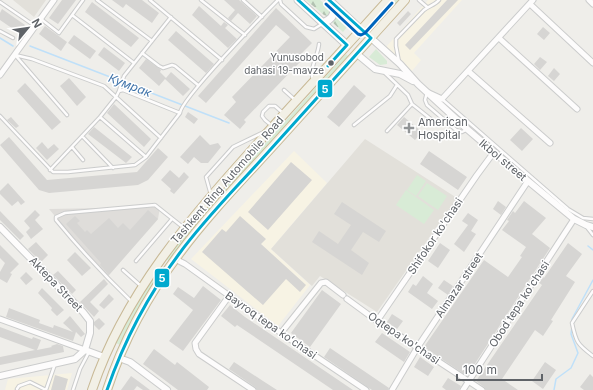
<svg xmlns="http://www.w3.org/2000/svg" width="593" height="390" viewBox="0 0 593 390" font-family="Inter,sans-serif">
<defs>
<pattern id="forest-firs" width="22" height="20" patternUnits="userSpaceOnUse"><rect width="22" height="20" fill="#d8ebd6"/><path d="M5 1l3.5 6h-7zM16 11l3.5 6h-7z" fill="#b2c2b1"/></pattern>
</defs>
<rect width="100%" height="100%" fill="#efeeea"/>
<path fill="#f7f3e4" d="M428,0H462L414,53L421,60L412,71L386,47Z
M294,151L327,183L271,249L310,285L278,326L191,259Z
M72,373L67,390H5L8,379Z"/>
<path fill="#dfddda" d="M160,207L158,219L108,276L98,267L49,209Z"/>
<path fill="#e2e0da" d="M13,0H46L34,17Z
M365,139L457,198L377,312L320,276L312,286L271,249Z"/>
<path fill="#d8ebd6" d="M395,0H400L374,29L372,26Z
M376,49L387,61V64L380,65L369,57Z
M346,54L349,57L169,261L166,259L186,232L209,206Z
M417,175L426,181L416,196L407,190Z
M427,183L447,196L438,210L418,196Z
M406,190L434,210L424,224L396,205Z
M154,276L157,278L120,345L116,343L134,309Z"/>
<path fill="url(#forest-firs)" d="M306,0H320L330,9L329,14L327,16L324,15Z
M337,16L348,26L343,32L332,22Z"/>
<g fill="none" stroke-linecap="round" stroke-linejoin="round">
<path stroke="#bfe0f9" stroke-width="1.5" d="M0,38L13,46
M30,46L229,123
M588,246L593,250
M572,322V319L593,280
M554,390L556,379L571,368L578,353L571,334L572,326"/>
</g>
<path fill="#d6d5d3" d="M62,0H76L58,24L49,18Z
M112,0H142L159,13L152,23L126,4L123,8Z
M224,0H239L257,16L250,24L238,13L231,21L228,18L235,10Z
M447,0H458L410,50L405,45Z
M92,2L139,38L131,47L85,12Z
M199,6L221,26L224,22L228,25L225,28L237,39L228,48L192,15Z
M276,8L312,43L297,58L301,61L244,120L246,122L240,129L224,115L236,102L232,97L290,37L276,25L206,103L198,96Z
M2,9L25,25L19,33L0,20V13Z
M408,11L411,14L400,26L397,23Z
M45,26L67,42L61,51L39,34Z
M543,27L550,33L544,40L537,34Z
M176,31L214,64L206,73L168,40Z
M74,35L96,51L90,59L68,43Z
M104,47L125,63L119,71L98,55Z
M540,57L547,62L540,70L534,64Z
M146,59L161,70L160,72L166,78L171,72L190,89L183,96L165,79L159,86L139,68Z
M554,68L560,74L554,81L548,76Z
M69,78L86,97L77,106L60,86Z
M25,83L61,122L52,130L17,91Z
M354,85L366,96L339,127L327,117Z
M114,104L151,139L144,147L107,113Z
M188,112L198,119L194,124L185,117Z
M11,117L19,126L16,128L7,120Z
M404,117L422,132L415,140L397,125Z
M94,127L132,157L126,163L88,134Z
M521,128L533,139L522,151L510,140Z
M200,135L210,145L218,143L221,147L208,163H201L194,157L188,164L180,157Z
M9,137L47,180L137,172L158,148L168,157L148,180L138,185L49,193L39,190L0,145Z
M42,142L48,149L54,144L59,149L47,160L36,148Z
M429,151L467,177L458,190L420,164Z
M291,162L312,180L268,230L248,212Z
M170,170L179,178L184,172L189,177L174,194L170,191L171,189L161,180Z
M8,183L25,202L21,205L18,201L12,206L0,194V191Z
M498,201L506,207L501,215L493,209Z
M524,201L546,218L532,234L550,248L467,376L424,347L484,260L508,277L522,257L520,256L526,247L502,230L509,221L507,220L513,211L515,213Z
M342,202L386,231L379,242L363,232L351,250L369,263L362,275L312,242L319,231L338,244L351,225L334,214Z
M35,210L40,215L35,220L43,229L31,239L26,232L30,228L24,221Z
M148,210L158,219L109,275L100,265L101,263L66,224L75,216L80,221L77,223L85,232L87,230L91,234L109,218L118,228L123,223L130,230Z
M0,211L24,236L20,240L0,220Z
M468,213L478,220L471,231L476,234L464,252L454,244L468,225L462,221Z
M240,216L266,239L261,244L306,285L300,292L286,279L263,305L202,252L222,229L226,232Z
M36,242L48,255L41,262L28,249Z
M440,243L450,250L438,268L428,261Z
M568,243L582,254L566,276L575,282L551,320L553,321L543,336L535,330L502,379L518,390H486L484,387L476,381L542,285L538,282L542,276L544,278Z
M0,245L19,264L10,273L12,274L7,283L0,279V272L5,263L0,258Z
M75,252L91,268L82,276L67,260Z
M58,271L76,290L72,294L53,275Z
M26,272L33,279L26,285L20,278Z
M423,276L433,284L427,293L438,301L432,309L408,292L413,284L416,286Z
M104,279L108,284L90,302L99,311L94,317L80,302Z
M444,280L453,286L448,295L438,288Z
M203,286L221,300L183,351L169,341L193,310L173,294L178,287L194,298Z
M42,288L64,310L57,316L51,310L52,308L38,293Z
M322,290L341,304L310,347L291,333Z
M109,294L114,299L104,309L99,305Z
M230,305L245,317L353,390H333L237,325L235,327L221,316Z
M9,308L40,320L39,323L53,328L54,325L73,332L63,323L70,316L85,334L81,337L76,332L73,341L6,317Z
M392,314L403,321L397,329L387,322Z
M99,318L105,324L99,330L94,325V322Z
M0,327L32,339L33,337L41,340L37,350L52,347L51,346L57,344L63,346L64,352L0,365V357L35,350L0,337Z
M382,333L410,352L404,362L375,342Z
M330,348L389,388L388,390H372L324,357Z
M154,349L175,365L177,362L209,387L207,390H178L143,364Z
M420,357L434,367L428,376L414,367Z
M234,362L263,381L277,390H257L255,387L229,369Z
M545,362L556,370L543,389L532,381Z
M590,374L593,377V390H584L580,387Z
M55,375L68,379L65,390H51Z
M131,376L138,381L150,390H143L137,386L134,390H121Z
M448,378L461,386L459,390H446L442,387Z"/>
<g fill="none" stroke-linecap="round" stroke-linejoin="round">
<g stroke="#cbcccc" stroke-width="4.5">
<path id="service" d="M97,0L152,41
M150,0L222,60
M201,0L245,35
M243,0L262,17
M280,0L281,4L306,27L314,29L322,24
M419,0L427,7
M0,2L35,26
M72,15L134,63
M41,19L59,33L83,0
M0,31L13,38
M142,53L159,66L163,68L172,65L175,66L198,85
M15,55L32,59L104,86L116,97L119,91L123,90L180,113
M15,55L67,115
M399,62L396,46V39L424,10C429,6 435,5 439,0
M385,73L408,95L412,104L432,120
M313,80C309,68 318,56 319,44
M284,90L294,99
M119,91L124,76L171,17
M427,92L425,100L427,105L456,130L462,132L466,130
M442,99L568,209L583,218L593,219
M0,116L53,172H68L135,165L146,157L180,113C181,99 264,14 278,0
M100,117L146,157
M271,125L265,120L262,116L263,112L269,106H275L283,113
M354,125L390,96L397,85
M387,131L412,104
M82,136L113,168
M72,147L83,160
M50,170L100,117L116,97L161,138
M211,195L206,177L233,147L264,132
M586,226L593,235
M136,261L172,219
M123,270L141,286
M593,291L572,323C576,342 577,344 593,356
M132,302C105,276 80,249 56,220V217L65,213L155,205L184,228
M17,389L19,386L30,382L46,390
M46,390L55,364
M73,390L80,369L89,352"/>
</g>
<g stroke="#cbcccc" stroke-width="7">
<path id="minor" d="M589,0L593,4
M530,4L593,63
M499,38L577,109
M468,71L550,143
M0,75L54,0
M429,93L442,99L533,0
M175,259L185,264L281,333L366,390
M229,296L195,343L196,349L199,354L253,390
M347,299L377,321L482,390
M0,319L85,350
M377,321L477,175L494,152
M281,333L321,283L326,282L343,295
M392,390L417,348L528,181
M463,390L574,219"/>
</g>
<g stroke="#cbcccc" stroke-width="8">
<path id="tertiary" d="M371,38L400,64L418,84L467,129L528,181L574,219L586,225L593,227
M357,54L375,69L400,74L413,81
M0,227L83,312L90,321V333L85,350L75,359L0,376
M85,350L104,357
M119,358L130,362L167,390"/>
</g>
<g stroke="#cacacb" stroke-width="9">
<path id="secondary" d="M298,0L347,45
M329,0L361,30
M323,23C332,19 335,15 334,5"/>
</g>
<g stroke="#c8b996" stroke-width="10">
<path id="trunk" d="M92,390C125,292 190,219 258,143C301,95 345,48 388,0
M107,390C123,341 148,295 179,254C207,216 241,181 273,146C317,97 361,49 405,0"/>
</g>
<use href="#service" stroke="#fdfcfc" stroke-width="2.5"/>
<use href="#minor" stroke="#fdfcfc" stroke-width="5"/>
<use href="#tertiary" stroke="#fdfcfc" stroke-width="6"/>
<use href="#secondary" stroke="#fdfcfc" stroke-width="7"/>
<use href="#trunk" stroke="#f2f0e6" stroke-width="8"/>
<g stroke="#fff" stroke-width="6">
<path id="bus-1" d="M298,0L347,45L328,66
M107,390C124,341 148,295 179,254C204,220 233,191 261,160C298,119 334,79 371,38L329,0"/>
</g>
<g stroke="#fff" stroke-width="6">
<path id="bus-2" d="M326,4L358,34L361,35L365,33L392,3"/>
</g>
<use href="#bus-1" stroke="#00a9ce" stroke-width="3"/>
<use href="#bus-2" stroke="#0065bd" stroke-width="3"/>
</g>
<circle fill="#5f6368" stroke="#fff" stroke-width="1.5" cx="331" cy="63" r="3.5"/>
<path fill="#919496" stroke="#fff" stroke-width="1.5" d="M407 122h4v4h4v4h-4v4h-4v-4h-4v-4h4z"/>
<g text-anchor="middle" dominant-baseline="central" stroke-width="3" stroke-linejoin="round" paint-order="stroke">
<g font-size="10" fill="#5f6368" stroke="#fff" text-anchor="end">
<text x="324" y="57">Yunusobod<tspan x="324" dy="13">dahasi 19-mavze</tspan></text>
</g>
<g font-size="11" fill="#5f6368" stroke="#fff" text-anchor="start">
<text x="418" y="122">American<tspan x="418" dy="13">Hospital</tspan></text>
</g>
<g font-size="11" fill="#5f6368" stroke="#fff">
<text transform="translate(503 160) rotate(40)">Ikbol street</text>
<text transform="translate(227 180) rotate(-49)">Tashkent Ring Automobile Road</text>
<text transform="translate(435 236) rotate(-56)">Shifokor ko'chasi</text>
<text transform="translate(56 284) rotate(46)">Aktepa Street</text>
<text transform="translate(459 285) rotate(-56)">Almazar street</text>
<text transform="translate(519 304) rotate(-57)">Obod tepa ko'chasi</text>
<text transform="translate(271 325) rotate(35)">Bayroq tepa koʻchasi</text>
<text transform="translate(404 338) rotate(34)">Oqtepa ko'chasi</text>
</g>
<g font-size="12" font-style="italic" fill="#4174aa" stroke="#fff">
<text transform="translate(130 85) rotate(21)">Кумрак</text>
</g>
</g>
<g stroke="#fff" stroke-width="1.5">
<rect x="317" y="79" width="16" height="19" rx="4" fill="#00a9ce"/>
<rect x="154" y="268" width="16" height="20" rx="4" fill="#00a9ce"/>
</g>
<g font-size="11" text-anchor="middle" font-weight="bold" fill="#fff">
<text x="325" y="93">5</text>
<text x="162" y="282">5</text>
</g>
<g transform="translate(28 28) rotate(61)" stroke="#ffffff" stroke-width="3" paint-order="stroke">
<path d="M0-3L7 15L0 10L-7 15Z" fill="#5f6368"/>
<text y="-6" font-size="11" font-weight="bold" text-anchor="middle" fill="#5f6368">N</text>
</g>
<path d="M457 374v6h85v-6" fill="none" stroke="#5f6368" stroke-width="2"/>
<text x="463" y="374" font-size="12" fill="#5f6368" stroke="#ffffff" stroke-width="3" paint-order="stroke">100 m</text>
</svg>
